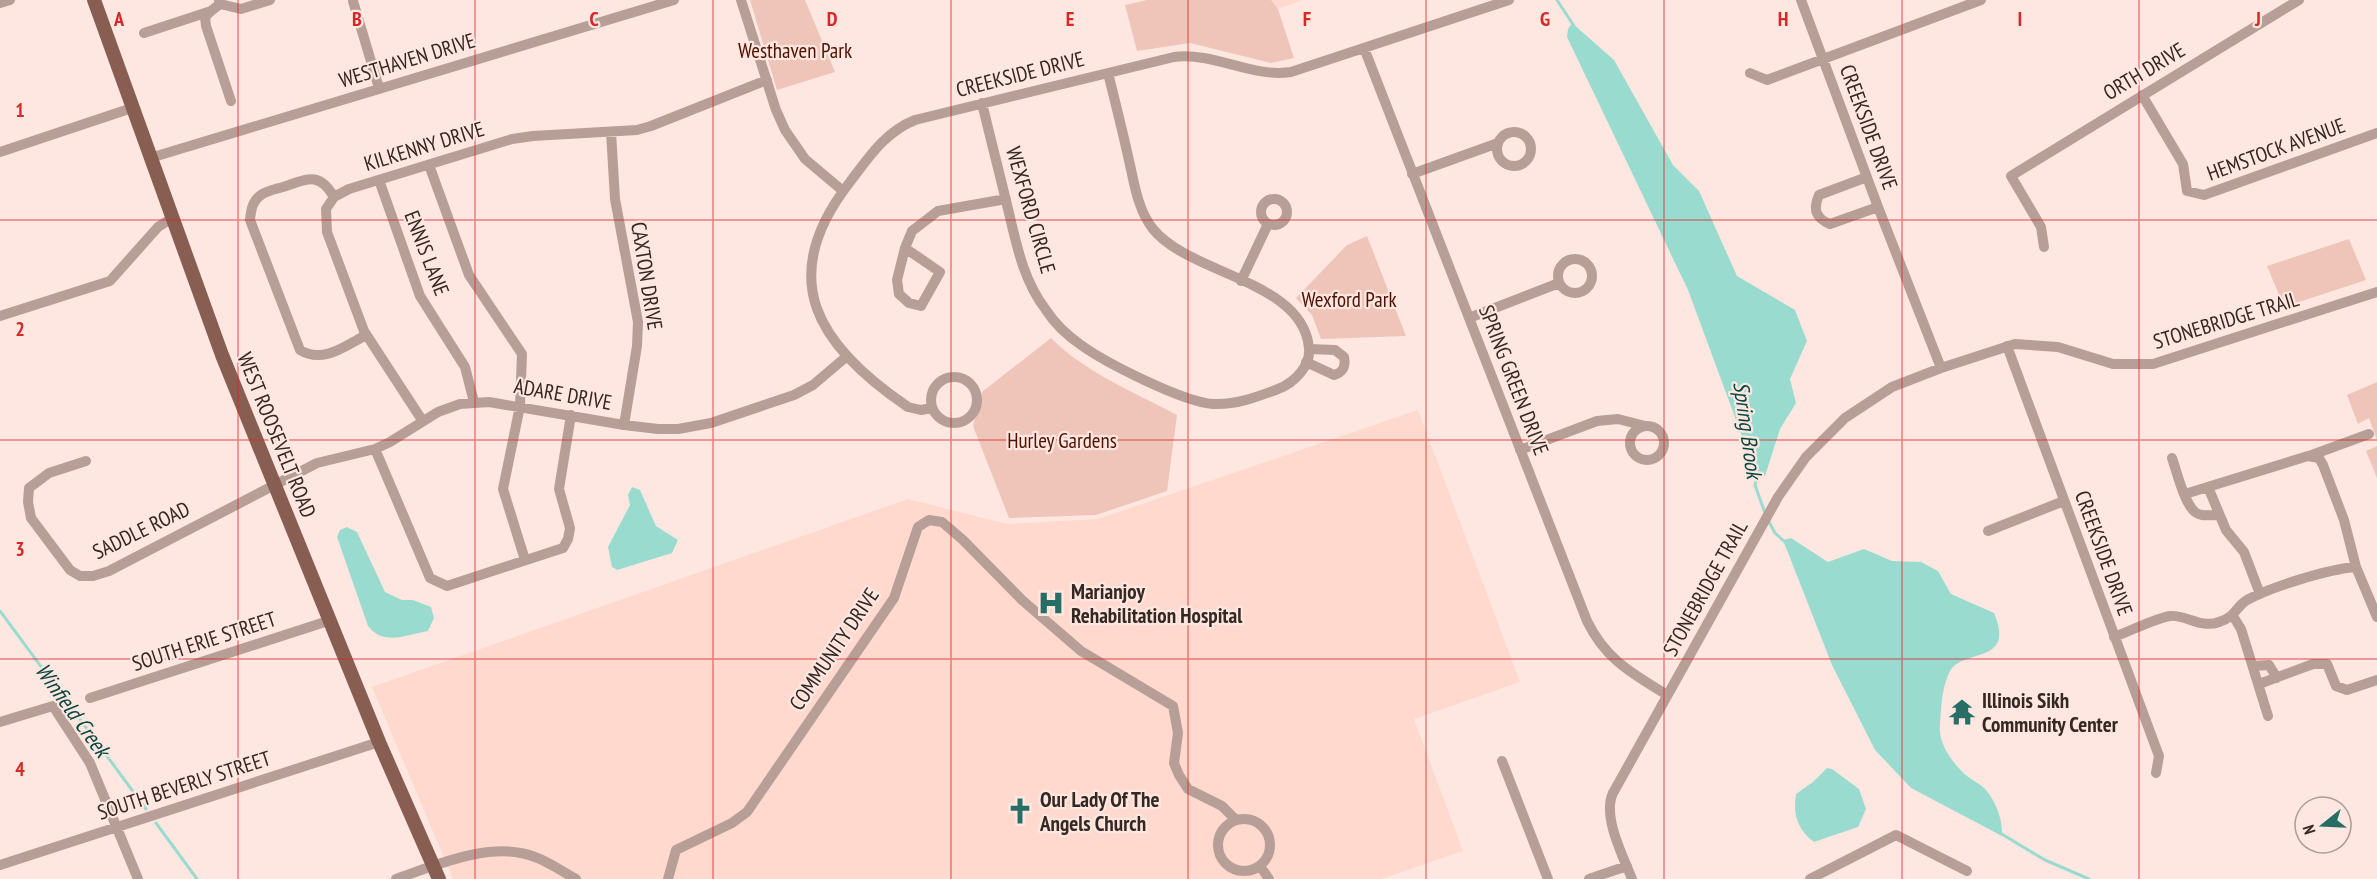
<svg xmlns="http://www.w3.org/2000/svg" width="2377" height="879" viewBox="0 0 2377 879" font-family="'PT Sans Narrow',sans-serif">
<rect width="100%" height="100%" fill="#fee7e0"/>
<path fill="#ffd9ce" d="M1271,0H1303L1278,9Z
M1418,410L1520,682L1414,719L1463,851L1381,879H453L372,687L908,499L1007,524L1098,519Z"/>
<path fill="#eec5b8" d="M750,0H805L835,72L777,90Z
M1147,0H1271L1278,9L1294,58L1271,63L1190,43L1137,51L1125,5Z
M1367,236L1406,336L1321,339L1312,315L1296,298L1347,245Z
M2349,239L2366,280L2284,307L2267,266Z
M1051,338C1086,373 1134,392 1177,415L1167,491L1096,515L1009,518L973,426L982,392Z
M2377,382V440L2369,418L2358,424L2347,395Z
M2377,446V478L2366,451Z"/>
<path fill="#9adbd0" d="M1572,23L1614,60L1673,165L1699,191L1737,276L1795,310L1807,341L1790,379L1796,403L1780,429L1765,476L1756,474L1688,290L1567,37L1568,29Z
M632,487L640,490L656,526L678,540L672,553L617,570L612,567L608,547L630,505L628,495Z
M347,527L357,532L385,592L402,600H413L431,607L434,618L428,631C406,635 383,646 368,626L337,537L340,530Z
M1791,538L1828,562L1864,549L1892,561L1921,562L1938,571L1951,594L1994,613C2016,665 1963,648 1950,671C1942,686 1941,708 1940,725C1938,744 1953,764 1967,776C1973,781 1981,784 1986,790C1996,802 2003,820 2002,836L1911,788L1875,750L1832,665L1783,540Z
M1827,768L1832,769L1859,789L1866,809L1858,827L1814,842C1797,829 1793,815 1796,794L1813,782Z"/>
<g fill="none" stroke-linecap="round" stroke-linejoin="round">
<path stroke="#9adbd0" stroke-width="3" d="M1557,0L1574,26
M1755,471L1757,478L1755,485L1765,513
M1769,522L1775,533L1785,542
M0,611L146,809
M156,823L197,879
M2000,833L2045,860L2089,879"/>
<path stroke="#b79f97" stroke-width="10" d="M741,0L776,110L785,130L805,159L843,191
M1801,0L1878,207L1941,368
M353,1L379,88
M0,3L10,0
M220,4L241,9L270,0
M211,11L205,17L206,26L231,101
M144,33L211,11L220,4L219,0
M1364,48L1587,621C1606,660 1632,673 1667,695
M1750,73L1767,80L1981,0
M2142,95L2183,164L2187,191L2204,195L2377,133
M982,103C990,137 999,171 1007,205C1016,241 1022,279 1046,310C1055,324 1068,336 1081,345C1106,363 1183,402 1213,404C1236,405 1257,397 1278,389C1294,383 1311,366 1309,348C1303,280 1190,275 1153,229C1137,209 1134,181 1128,156C1122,129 1115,101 1108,73
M1497 149a17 17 0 1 1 34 0a17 17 0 1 1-34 0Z
M611,132L615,199L638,322L637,346L624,425
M0,152L132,108
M150,158L674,0
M429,165L469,275L522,354L520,406L503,489L525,560
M1412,174L1498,143
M1867,177L1819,195C1813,209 1815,218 1830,224L1878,207
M379,180L420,296L465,367L474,402
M334,197C319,171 307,179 283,187C276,189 266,191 261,195C252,201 251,211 250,220L300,350C323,364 345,346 366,335
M1261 212a13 13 0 1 1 26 0a13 13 0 1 1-26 0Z
M2044,247L2041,227L2011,176L2299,0
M905,248L940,272L921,306L909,303L899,294L897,280Z
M905,248L912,231L938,211L1006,199
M1558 276a17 17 0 1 1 34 0a17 17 0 1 1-34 0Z
M1241,281L1268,224
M0,316L110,281L158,227L172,218
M1469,318L1559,283
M2007,346L2159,756L2156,773
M1306,362L1334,375C1343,372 1346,367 1344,357L1335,350L1309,349
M931 400a23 23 0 1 1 46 0a23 23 0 1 1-46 0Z
M932,408L921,410L908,407C818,346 774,279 850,182C869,157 885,132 915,120L1174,57C1215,52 1251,78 1291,72L1509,0
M422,420L364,331L327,232L326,209L334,197L349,189L512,139L533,136L637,130L651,126L767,80
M1630 443a17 17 0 1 1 34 0a17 17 0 1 1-34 0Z
M375,449L430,578L447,586L563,548L568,539L570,528L559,489L571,415
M1520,450L1597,421L1618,419L1645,426
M2309,456L2369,434
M2172,458C2177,472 2184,503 2195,512C2201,517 2210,515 2218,515
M86,461L49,473L29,488L28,502L31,518L70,570L80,576H93L109,571L317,463L375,449L390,442L438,412L460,404L489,402L624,425L658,429H678L711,423L794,395L813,385L846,357
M2208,487L2226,530L2244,552L2260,594
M2185,494L2308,456L2319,458L2323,465L2344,520L2356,567L2377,617
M1988,531L2064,501
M2233,616L2241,629L2268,716
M2114,637C2128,632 2156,618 2170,616C2185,614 2201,629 2219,622C2237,616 2235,607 2247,600C2271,587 2328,569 2356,567
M2253,666L2269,665L2277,678
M2259,684L2313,664H2327L2336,686L2347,690L2377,680
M90,698L331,620
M0,722L53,706L90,763L138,879
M1502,761L1548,879
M1218 845a26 26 0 1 1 52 0a26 26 0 1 1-52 0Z
M0,865L379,742
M1260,866L1269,879
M396,879C436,865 493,840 535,857C549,862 563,872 576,879
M668,879L676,850L732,823L747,812L894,598L918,527L929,520L942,522L963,540L1022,600L1081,651L1173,706L1178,733L1174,763L1179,775L1188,789L1222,806L1236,820
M1589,879L1627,866
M1632,879C1623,856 1602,816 1613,793L1778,497L1806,457L1845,418L1892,387L1941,368L2015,344L2058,347L2113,364H2153L2377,292
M1810,879L1896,835L1967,871"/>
<path stroke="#875e51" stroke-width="14" d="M94,0L222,355L379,742L439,879"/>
</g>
<path fill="none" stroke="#d62828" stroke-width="1.5" stroke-opacity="0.55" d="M238,0V879M475,0V879M713,0V879M951,0V879M1188,0V879M1426,0V879M1664,0V879M1902,0V879M2139,0V879M0,220H2377M0,440H2377M0,659H2377"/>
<defs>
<g id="hospital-bare" transform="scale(2.07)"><path d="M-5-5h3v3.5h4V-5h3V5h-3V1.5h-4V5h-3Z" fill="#276f66" stroke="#fee7e0" stroke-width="2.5" paint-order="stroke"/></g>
<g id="temple-bare" transform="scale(2.07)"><path d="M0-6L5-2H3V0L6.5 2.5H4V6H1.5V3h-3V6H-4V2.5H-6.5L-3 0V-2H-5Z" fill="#276f66" stroke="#fee7e0" stroke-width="2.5" paint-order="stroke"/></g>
<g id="church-bare" transform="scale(2.07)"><path d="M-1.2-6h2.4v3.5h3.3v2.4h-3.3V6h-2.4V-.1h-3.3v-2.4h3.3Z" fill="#276f66" stroke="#fee7e0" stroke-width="2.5" paint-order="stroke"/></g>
</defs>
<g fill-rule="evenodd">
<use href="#hospital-bare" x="1051" y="603"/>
<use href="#temple-bare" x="1962" y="712"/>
<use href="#church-bare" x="1020" y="811"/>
</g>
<g text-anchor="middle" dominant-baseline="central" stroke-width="4.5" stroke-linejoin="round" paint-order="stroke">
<g font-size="21" fill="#4f1000" stroke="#fee7e0">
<text x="795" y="50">Westhaven Park</text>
<text x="1349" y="299">Wexford Park</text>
<text x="1062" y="440">Hurley Gardens</text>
</g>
<g font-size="21" fill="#352722" stroke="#fee7e0">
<text transform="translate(407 60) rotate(-17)">WESTHAVEN DRIVE</text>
<text transform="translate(2144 71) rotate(-31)">ORTH DRIVE</text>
<text transform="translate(1020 74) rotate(-14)">CREEKSIDE DRIVE</text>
<text transform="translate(1869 127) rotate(70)">CREEKSIDE DRIVE</text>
<text transform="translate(424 146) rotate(-17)">KILKENNY DRIVE</text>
<text transform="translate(2276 149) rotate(-20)">HEMSTOCK AVENUE</text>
<text transform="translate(1031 210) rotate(74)">WEXFORD CIRCLE</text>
<text transform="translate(427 253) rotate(69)">ENNIS LANE</text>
<text transform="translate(647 276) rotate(81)">CAXTON DRIVE</text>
<text transform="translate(2226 320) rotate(-17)">STONEBRIDGE TRAIL</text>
<text transform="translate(1514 380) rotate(69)">SPRING GREEN DRIVE</text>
<text transform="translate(563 394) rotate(10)">ADARE DRIVE</text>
<text transform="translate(277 435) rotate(68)">WEST ROOSEVELT ROAD</text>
<text transform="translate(141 530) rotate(-26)">SADDLE ROAD</text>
<text transform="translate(2104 553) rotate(70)">CREEKSIDE DRIVE</text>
<text transform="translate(1705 588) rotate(-61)">STONEBRIDGE TRAIL</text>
<text transform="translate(204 641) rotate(-18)">SOUTH ERIE STREET</text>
<text transform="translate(834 649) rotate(-56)">COMMUNITY DRIVE</text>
<text transform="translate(184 785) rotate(-18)">SOUTH BEVERLY STREET</text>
</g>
<g font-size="21" font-weight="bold" fill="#352722" stroke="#fee7e0" text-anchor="start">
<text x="1071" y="591">Marianjoy<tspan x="1071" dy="24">Rehabilitation Hospital</tspan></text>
<text x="1982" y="700">Illinois Sikh<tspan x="1982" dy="24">Community Center</tspan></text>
<text x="1040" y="799">Our Lady Of The<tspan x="1040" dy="24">Angels Church</tspan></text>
</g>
<g font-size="22" font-style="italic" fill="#0a463f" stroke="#fee7e0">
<text transform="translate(1748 430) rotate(82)">Spring Brook</text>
<text transform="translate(73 710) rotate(54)">Winfield Creek</text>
</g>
</g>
<g font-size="20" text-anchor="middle" font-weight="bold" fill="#d62828" stroke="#fee7e0" stroke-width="4.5" stroke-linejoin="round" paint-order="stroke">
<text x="119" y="26">A</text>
<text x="357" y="26">B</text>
<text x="594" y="26">C</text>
<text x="832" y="26">D</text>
<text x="1070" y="26">E</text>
<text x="1307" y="26">F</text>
<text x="1545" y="26">G</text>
<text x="1783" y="26">H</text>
<text x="2020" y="26">I</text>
<text x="2258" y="26">J</text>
<text x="20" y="117">1</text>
<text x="20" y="336">2</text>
<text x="20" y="556">3</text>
<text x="20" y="776">4</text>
</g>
<g transform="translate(2323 825) rotate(252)"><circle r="28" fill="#fee7e0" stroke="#ae9a94" stroke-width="1.5"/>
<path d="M0-4.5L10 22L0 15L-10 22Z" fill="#276f66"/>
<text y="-9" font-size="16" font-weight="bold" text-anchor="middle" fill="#352722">N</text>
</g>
</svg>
